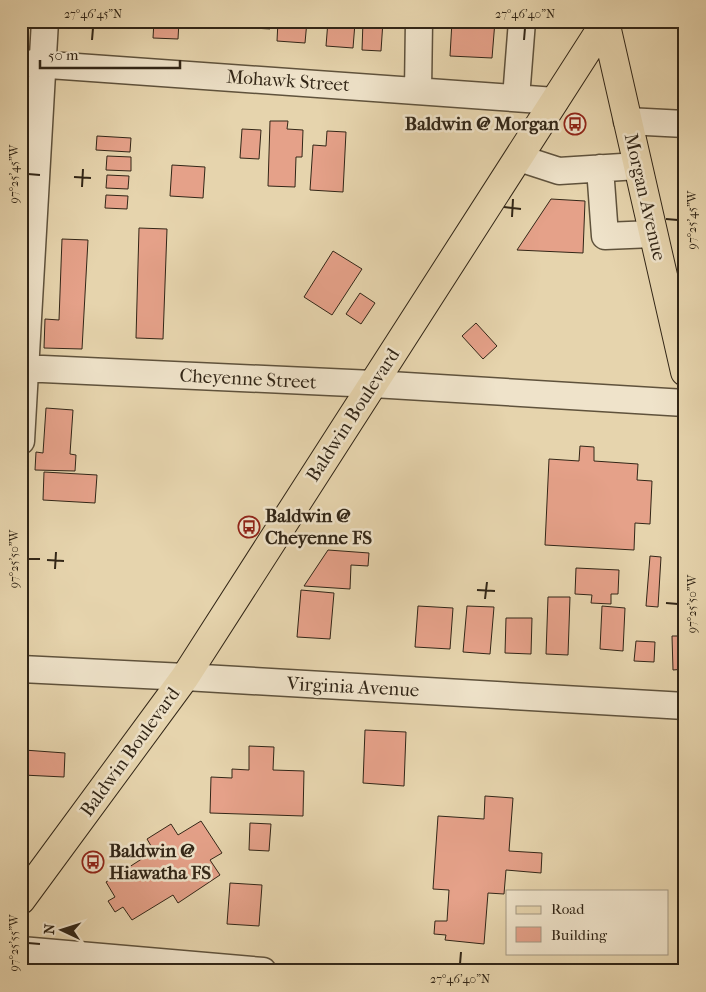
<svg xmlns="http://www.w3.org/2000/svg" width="706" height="992" viewBox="0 0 706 992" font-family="'IM FELL French Canon',serif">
<rect width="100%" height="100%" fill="#e6d4ad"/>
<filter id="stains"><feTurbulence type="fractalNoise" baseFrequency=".004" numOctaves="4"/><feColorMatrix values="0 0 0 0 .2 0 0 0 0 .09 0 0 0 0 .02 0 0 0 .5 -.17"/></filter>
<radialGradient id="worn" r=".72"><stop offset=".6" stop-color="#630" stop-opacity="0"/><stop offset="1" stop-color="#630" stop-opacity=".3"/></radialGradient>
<path fill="#e5a189" stroke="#322617" d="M97,21H124V27L96,25Z
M154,21H179L178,39L153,38Z
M192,21H220V27L192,26Z
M235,21H270V29L235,27Z
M278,21H307L305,43L277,41Z
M328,21L355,23L353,48L326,46Z
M363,21H383L381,51L362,50Z
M452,21H495L492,58L450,56Z
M270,121H288L287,129L303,130L302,157H296L295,187L268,186Z
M242,129L261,130L259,159L240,158Z
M327,131L346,132L343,192L310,190L313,145L326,146Z
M97,136L131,138L130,152L96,150Z
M107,156L131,157V171L106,170Z
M172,165L205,167L203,198L170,196Z
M107,175L129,176L128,189L106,188Z
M106,195L128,196L127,209L105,208Z
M551,199L585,201L583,253L517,250Z
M139,228L167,229L163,339L136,338Z
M62,239L88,240L82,349L44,348L45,319L59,320Z
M333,251L362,269L332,315L304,297Z
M360,293L375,303L361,324L346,314Z
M476,323L497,346L483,359L462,336Z
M46,408L73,410L70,454L76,455L75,471L35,470L36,452L43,453Z
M580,446L594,447V461L638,464L637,480L652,481L650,524L635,523L634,550L545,545L549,459L579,461Z
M44,472L97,475L95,503L43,500Z
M328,550L369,553L368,566L351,565L350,589L304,586Z
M650,556L661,557L658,607L646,606Z
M576,568L619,570L618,594H611V604L591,603L592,595L575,594Z
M301,590L334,593L330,639L297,637Z
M548,597H570L568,655L546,654Z
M418,606L453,608L450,649L415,647Z
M467,606L494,607L490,654L463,652Z
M602,606L625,608L623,651L600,649Z
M506,618H532L531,654L505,653Z
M672,636H685V669L673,670Z
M636,641L655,642L654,662L634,661Z
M365,730L406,732L404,786L363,783Z
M249,746L274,747L273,770L304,771L303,816L210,813L211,777L232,778V769L249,770Z
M24,750L65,753L64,777L23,775Z
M485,796L513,798L509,851L542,853L541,873L506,870L504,894L488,893L484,944L445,940L446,935L434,934L435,921H447L449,890L433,889L438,816L484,819Z
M201,821L222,853L210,860L220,875L178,903L173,895L132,920L123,907L115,912L108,901L115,897L106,882L154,851L147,839L171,824L178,835Z
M250,823L271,824L269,851L249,850Z
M230,883L262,885L259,926L227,924Z"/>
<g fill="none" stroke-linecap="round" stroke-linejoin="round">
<g stroke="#5f523c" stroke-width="29">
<path id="minor" d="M21,63L555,101
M418,91L419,21
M516,98L522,21
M627,121L685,124
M519,158L559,171L638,166
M600,168L605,236L653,234
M21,368L373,384L685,403
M21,441L45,21
M21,669L185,677L685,706
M21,950L263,971"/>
</g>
<g stroke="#322617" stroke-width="30">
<path id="major" d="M605,21L685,372
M21,900L185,677L606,21"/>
</g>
<use href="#minor" stroke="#efe3ca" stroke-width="26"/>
<use href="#major" stroke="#e6d4ad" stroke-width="28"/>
</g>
<path fill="none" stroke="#322617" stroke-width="2" d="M92,40L93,28M524,40L525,28M28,174L40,175M74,177L91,178M82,187L83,169M504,207L521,209M512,217L513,199M666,219L678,220M28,559H40M47,560L64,561M55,569L56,552M477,590L495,591M485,599L487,582M666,603L678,604M28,943L40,944M460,964L461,952"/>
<defs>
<g id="bus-ring" transform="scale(1.125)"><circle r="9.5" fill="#efe3ca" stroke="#8f2418" stroke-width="1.5"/><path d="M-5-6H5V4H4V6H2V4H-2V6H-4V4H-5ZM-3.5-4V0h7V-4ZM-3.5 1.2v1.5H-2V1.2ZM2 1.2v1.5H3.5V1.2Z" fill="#8f2418"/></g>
</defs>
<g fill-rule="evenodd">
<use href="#bus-ring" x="575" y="124"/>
<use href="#bus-ring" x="249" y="527"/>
<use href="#bus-ring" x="93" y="862"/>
</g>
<g text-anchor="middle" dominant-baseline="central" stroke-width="5" stroke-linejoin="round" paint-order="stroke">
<g font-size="19" fill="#322617" stroke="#efe3ca">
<text transform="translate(288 81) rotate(4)">Mohawk Street</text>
<text transform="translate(645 197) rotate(77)">Morgan Avenue</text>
<text transform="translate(248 379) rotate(3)">Cheyenne Street</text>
<text transform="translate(353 415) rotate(-57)">Baldwin Boulevard</text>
<text transform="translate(353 687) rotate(3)">Virginia Avenue</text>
<text transform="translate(130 752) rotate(-54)">Baldwin Boulevard</text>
</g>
<g font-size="19" font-weight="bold" fill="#322617" stroke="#efe3ca" text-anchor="start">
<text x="559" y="124" text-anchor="end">Baldwin @ Morgan</text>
<text x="265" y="516">Baldwin @<tspan x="265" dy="22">Cheyenne FS</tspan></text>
<text x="109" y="851">Baldwin @<tspan x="109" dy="22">Hiawatha FS</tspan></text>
</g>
</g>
<rect width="706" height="992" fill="none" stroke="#e6d4ad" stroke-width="55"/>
<rect x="506" y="890" width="162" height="65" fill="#efe3ca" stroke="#a39782"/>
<rect x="516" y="906" width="25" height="8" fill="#e6d4ad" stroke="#a39782"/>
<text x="551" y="914" font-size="15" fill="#322617">Road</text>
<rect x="516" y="927" width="25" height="15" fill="#e5a189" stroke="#a39782"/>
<text x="551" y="940" font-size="15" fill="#322617">Building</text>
<g transform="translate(62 930) rotate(274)" stroke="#efe3ca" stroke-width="4" paint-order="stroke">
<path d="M0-4L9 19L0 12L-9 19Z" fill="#322617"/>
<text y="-8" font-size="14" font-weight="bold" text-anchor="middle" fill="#322617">N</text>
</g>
<path d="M40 60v8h140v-8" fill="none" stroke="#322617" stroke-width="2.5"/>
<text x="48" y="60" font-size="15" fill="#322617" stroke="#efe3ca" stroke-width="4" paint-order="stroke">50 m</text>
<rect x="28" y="28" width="650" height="936" fill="none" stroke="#322617" stroke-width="2"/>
<g font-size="12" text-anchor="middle" fill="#322617">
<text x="93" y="18">27°46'45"N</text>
<text x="525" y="18">27°46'40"N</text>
<text transform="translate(14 174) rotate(-90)" y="4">97°25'45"W</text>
<text transform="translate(692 220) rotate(-90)" y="4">97°25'45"W</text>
<text transform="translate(14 559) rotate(-90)" y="4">97°25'50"W</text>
<text transform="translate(692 604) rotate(-90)" y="4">97°25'50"W</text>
<text transform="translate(14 943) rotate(-90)" y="4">97°25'55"W</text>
<text x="460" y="983">27°46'40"N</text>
</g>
<rect width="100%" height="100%" filter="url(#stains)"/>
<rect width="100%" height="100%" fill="url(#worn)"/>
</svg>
